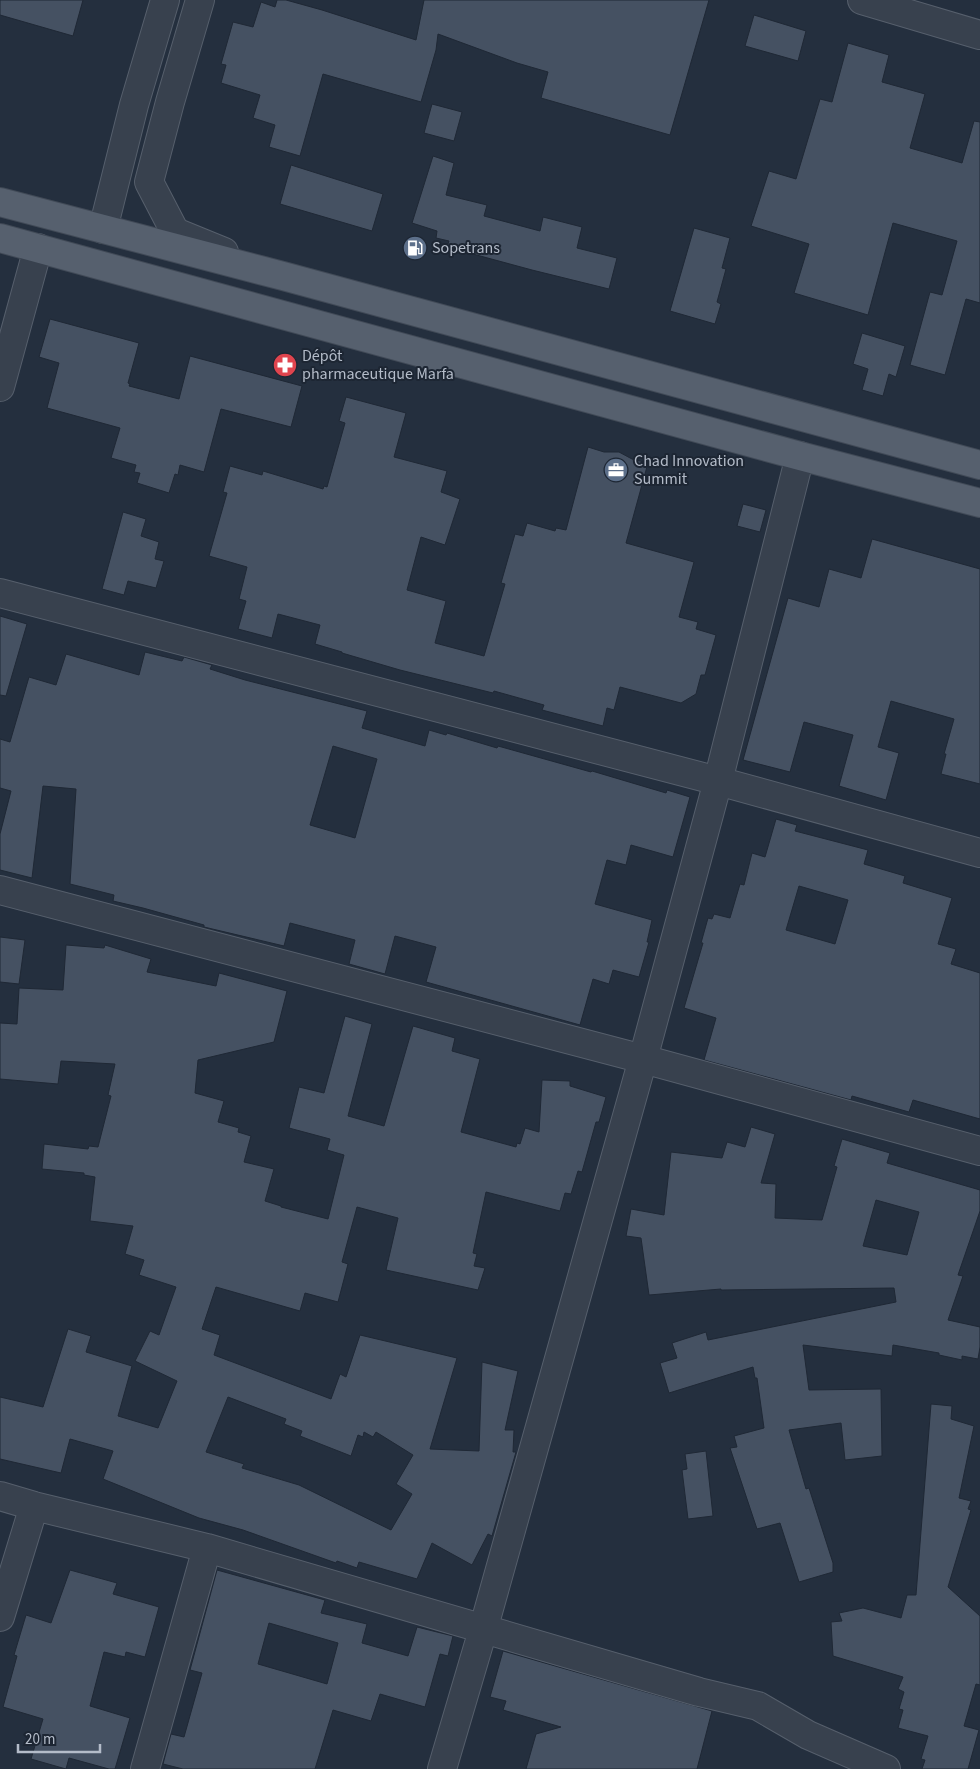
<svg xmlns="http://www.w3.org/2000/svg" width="980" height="1769" viewBox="0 0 980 1769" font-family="'Source Sans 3',sans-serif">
<rect width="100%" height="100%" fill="#242f3e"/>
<path fill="#455162" stroke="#1f2835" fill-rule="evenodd" d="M0,0H83L73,36L0,15Z
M277,0H286L322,10L416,40L424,0H709L670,135L541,98L548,72L517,63L438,34L436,50L421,102L323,74L300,156L269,147L275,125L253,118L260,95L221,83L226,65L221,64L233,22L253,27L261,2L275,7Z
M754,15L806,31L798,61L745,46Z
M848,43L889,55L882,82L925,94L910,148L962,163L974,121L980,122V303L966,299L945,375L910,365L930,292L942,295L957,241L893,223L868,315L794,293L809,244L751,226L769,171L796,179L820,99L832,102Z
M432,104L462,112L454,141L424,133Z
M433,156L454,163L446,195L487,205L484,216L540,231L543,217L582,227L577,248L617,258L609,289L532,270L447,247L449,241L436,238L437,231L412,223Z
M291,165L383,194L372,231L280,204Z
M694,228L730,238L722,268L726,269L717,302L721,304L715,324L670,311Z
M50,319L139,343L128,383L130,384L129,386L179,399L190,356L302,386L291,427L221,409L204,472L180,465L178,475L175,474L169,493L137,483L140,473L134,472L136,465L111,458L120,428L47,408L59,363L39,357Z
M862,333L905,346L896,377L889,374L883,396L862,390L868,369L853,364Z
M346,397L406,413L394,457L447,471L441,492L460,499L445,545L421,537L407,590L446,601L435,643L484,656L505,584L501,583L515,534L523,536L527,523L555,531L556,528L566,530L588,447L604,452H619L632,459L648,463L626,543L694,562L679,617L698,622L696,629L716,635L705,675H701L696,694L681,703L620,687L614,710L607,708L603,726L542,710L544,705L494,691L493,693L400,670L342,653V652L315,644L320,625L278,614L272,638L238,629L246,601L239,599L247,567L209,556L227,493L223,492L230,466L262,475L263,471L323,489L324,486L327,487L345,423L339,421Z
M743,504L766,510L760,532L737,526Z
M123,512L146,519L141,536L159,542L155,559L164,561L156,588L128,581L124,595L102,589Z
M872,539L980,569V784L941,774L946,754H944L954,719L891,701L878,747L899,753L886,800L839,786L853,735L804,722L790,772L743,760L788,598L819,607L829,569L861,578Z
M0,616L27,624L6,696L0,695Z
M145,652L182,661L184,657L212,665L210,669L245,680L367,711L362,728L425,746L429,730L446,735L447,733L497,748L498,746L591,772L592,771L666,793L667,790L690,797L673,857L631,845L626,865L607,860L595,904L652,920L647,942H649L639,977L613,970L609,984L593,979L580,1025L426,982L436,947L395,936L385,974L349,964L355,940L290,923L284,946L204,927V925L143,908L113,901L114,895L70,884L76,789L43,786L32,878L0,870V834L11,791L0,788V739L10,742L29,677L56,685L66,654L139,675ZM333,746L377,759L355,838L310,825Z
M776,819L797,825L795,831L868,850L864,864L905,876L903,883L952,898L938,944L956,949L951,964L980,973V1119L913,1100L909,1112L852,1096L851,1100L704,1060L716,1018L684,1008L703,943H701L708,918L712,919L714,914L730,918L740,884L744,885L752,853L765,857ZM799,886L848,900L835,944L786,930Z
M0,937L25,940L19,984L0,982Z
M66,945L104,948L105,945L151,959L147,972L216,986L219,973L287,991L274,1042L198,1060L195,1093L224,1101L218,1122L239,1128L238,1132L251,1136L244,1162L274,1169L265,1201L281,1206V1207L328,1219L344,1155L327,1150L330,1139L289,1128L299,1087L324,1093L345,1016L372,1024L348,1116L384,1126L413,1026L455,1038L452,1051L480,1059L461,1132L516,1147L517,1143L520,1144L525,1128L539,1132L542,1080L570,1081V1086L606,1097L599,1122H596L582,1172L578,1171L571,1194L565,1193L560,1211L486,1192L473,1253L477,1254L474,1266L485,1268L478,1290L386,1270L398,1218L357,1207L342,1262L348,1264L338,1302L305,1293L300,1311L216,1287L202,1329L220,1335L214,1355L331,1399L340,1374L346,1377L360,1335L457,1358L430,1449L479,1451L482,1362L518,1371L505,1430H514L513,1452H516L492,1536L488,1534L472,1565L432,1543L417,1579L359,1562L357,1568L337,1561L336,1563L243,1530L199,1518L103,1479L113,1451L70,1439L61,1473L0,1459V1397L43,1407L68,1329L91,1336L86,1352L132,1366L118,1416L158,1428L177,1381L135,1361L150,1331L159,1335L176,1287L139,1275L144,1260L125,1254L133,1226L90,1221L95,1177L84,1175V1173L42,1169L44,1144L88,1149L89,1146L98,1147L111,1096L108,1095L115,1064L61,1061L58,1084L0,1079V1023L17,1024L19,988L63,990ZM228,1397L286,1419L284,1424L302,1431L300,1436L351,1456L358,1435L363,1437L364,1432L373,1437L376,1432L413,1455L396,1484L412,1494L391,1530L299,1485L242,1468L244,1464L206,1452Z
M751,1127L775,1134L761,1183L776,1184L775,1218L822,1220L837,1167L834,1166L842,1139L890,1153L887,1163L980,1190V1211L958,1275L963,1276L948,1320L980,1327V1347L978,1359L962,1356V1360L939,1355V1353L893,1345L892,1356L803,1345L809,1390L881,1389L882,1456L845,1460L841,1423L789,1430L806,1489L809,1488L833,1563V1572L799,1582L780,1523L757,1529L730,1448L737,1447L734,1436L764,1428L757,1378H755L753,1367L669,1393L660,1363L677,1358L672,1343L706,1332L708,1340L896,1302L894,1288L721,1290V1289L649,1295L641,1238L626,1236L631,1209L664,1215L671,1152L722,1158L727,1142L745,1147ZM876,1200L919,1212L907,1255L863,1246Z
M931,1404L952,1406L951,1419L974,1426L959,1498L971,1501L968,1509L971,1510L948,1587L980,1616V1685L976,1684L964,1726L979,1730L968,1769H922L925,1760L921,1759L928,1736L898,1728L903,1710L899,1709L904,1692L898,1689L903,1677L833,1656L831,1622L842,1621L839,1613L863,1608L901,1618L907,1595H916Z
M706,1451L713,1516L688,1519L682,1470L687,1469L685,1454Z
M70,1570L117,1583L113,1594L159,1607L145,1657L126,1652L125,1657L104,1652L90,1706L130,1718L115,1769H109L69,1758L66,1769L31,1759L43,1719L3,1707L17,1656L14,1655L26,1615L51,1623Z
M217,1570L325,1600L321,1613L367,1624L362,1643L408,1656L417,1627L453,1636L448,1656L440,1654L425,1707L380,1694L371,1721L333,1710L315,1769H183L163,1764L171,1734L184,1737L202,1673L190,1670ZM269,1623L338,1643L327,1684L258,1664Z
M503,1651L712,1711L697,1769H526L536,1734L561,1727L503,1710L506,1701L490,1697Z"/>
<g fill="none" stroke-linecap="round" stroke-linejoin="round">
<g stroke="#565f6c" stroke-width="30">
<path id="minor" d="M862,0L980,35
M0,387L38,248
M0,593L718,781L980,853
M0,890L643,1059L980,1151
M0,1496L34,1506L207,1548L699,1692L758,1706L808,1735L886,1769
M0,1617L34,1506
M145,1769L207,1548
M442,1769L483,1630L643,1059L718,781L800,456"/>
</g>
<g stroke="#565f6c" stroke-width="30">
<path id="tertiary" d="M200,0L170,102L149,182L175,232L224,252
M103,229L134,105L165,0"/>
</g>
<g stroke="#414a57" stroke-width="30">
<path id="primary" d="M0,202L283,276L980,465
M0,238L800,456L980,503"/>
</g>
<use href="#minor" stroke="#38414e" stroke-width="28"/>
<use href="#tertiary" stroke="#38414e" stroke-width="28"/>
<use href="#primary" stroke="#56606e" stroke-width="28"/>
</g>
<defs>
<g id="fuel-disc" transform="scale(1.25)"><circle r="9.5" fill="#5c6f8a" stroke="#1d2633"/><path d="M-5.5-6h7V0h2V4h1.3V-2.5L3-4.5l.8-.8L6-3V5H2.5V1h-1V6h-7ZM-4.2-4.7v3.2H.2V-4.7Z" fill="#fff"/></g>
<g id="pharmacy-disc" transform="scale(1.25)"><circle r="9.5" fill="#e0444e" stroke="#1d2633"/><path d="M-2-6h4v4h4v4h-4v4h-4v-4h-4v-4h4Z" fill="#fff"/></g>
<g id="office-disc" transform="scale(1.25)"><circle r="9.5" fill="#5c6f8a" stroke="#1d2633"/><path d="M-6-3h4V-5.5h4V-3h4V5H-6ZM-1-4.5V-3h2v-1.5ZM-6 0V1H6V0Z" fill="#fff"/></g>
</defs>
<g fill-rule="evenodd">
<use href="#fuel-disc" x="415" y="248"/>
<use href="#pharmacy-disc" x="285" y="365"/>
<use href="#office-disc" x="616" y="470"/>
</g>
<g text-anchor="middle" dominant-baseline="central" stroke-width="4" stroke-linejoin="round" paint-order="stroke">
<g font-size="16" fill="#b4bcc9" stroke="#1d2633" text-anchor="start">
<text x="432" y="248">Sopetrans</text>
<text x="302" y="356">Dépôt<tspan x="302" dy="18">pharmaceutique Marfa</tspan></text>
<text x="634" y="461">Chad Innovation<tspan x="634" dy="18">Summit</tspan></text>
</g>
</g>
<path d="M18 1744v8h82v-8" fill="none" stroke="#b4bcc9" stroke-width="2.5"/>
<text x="25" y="1744" font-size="15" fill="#b4bcc9" stroke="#1d2633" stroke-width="4" paint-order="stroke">20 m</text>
</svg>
